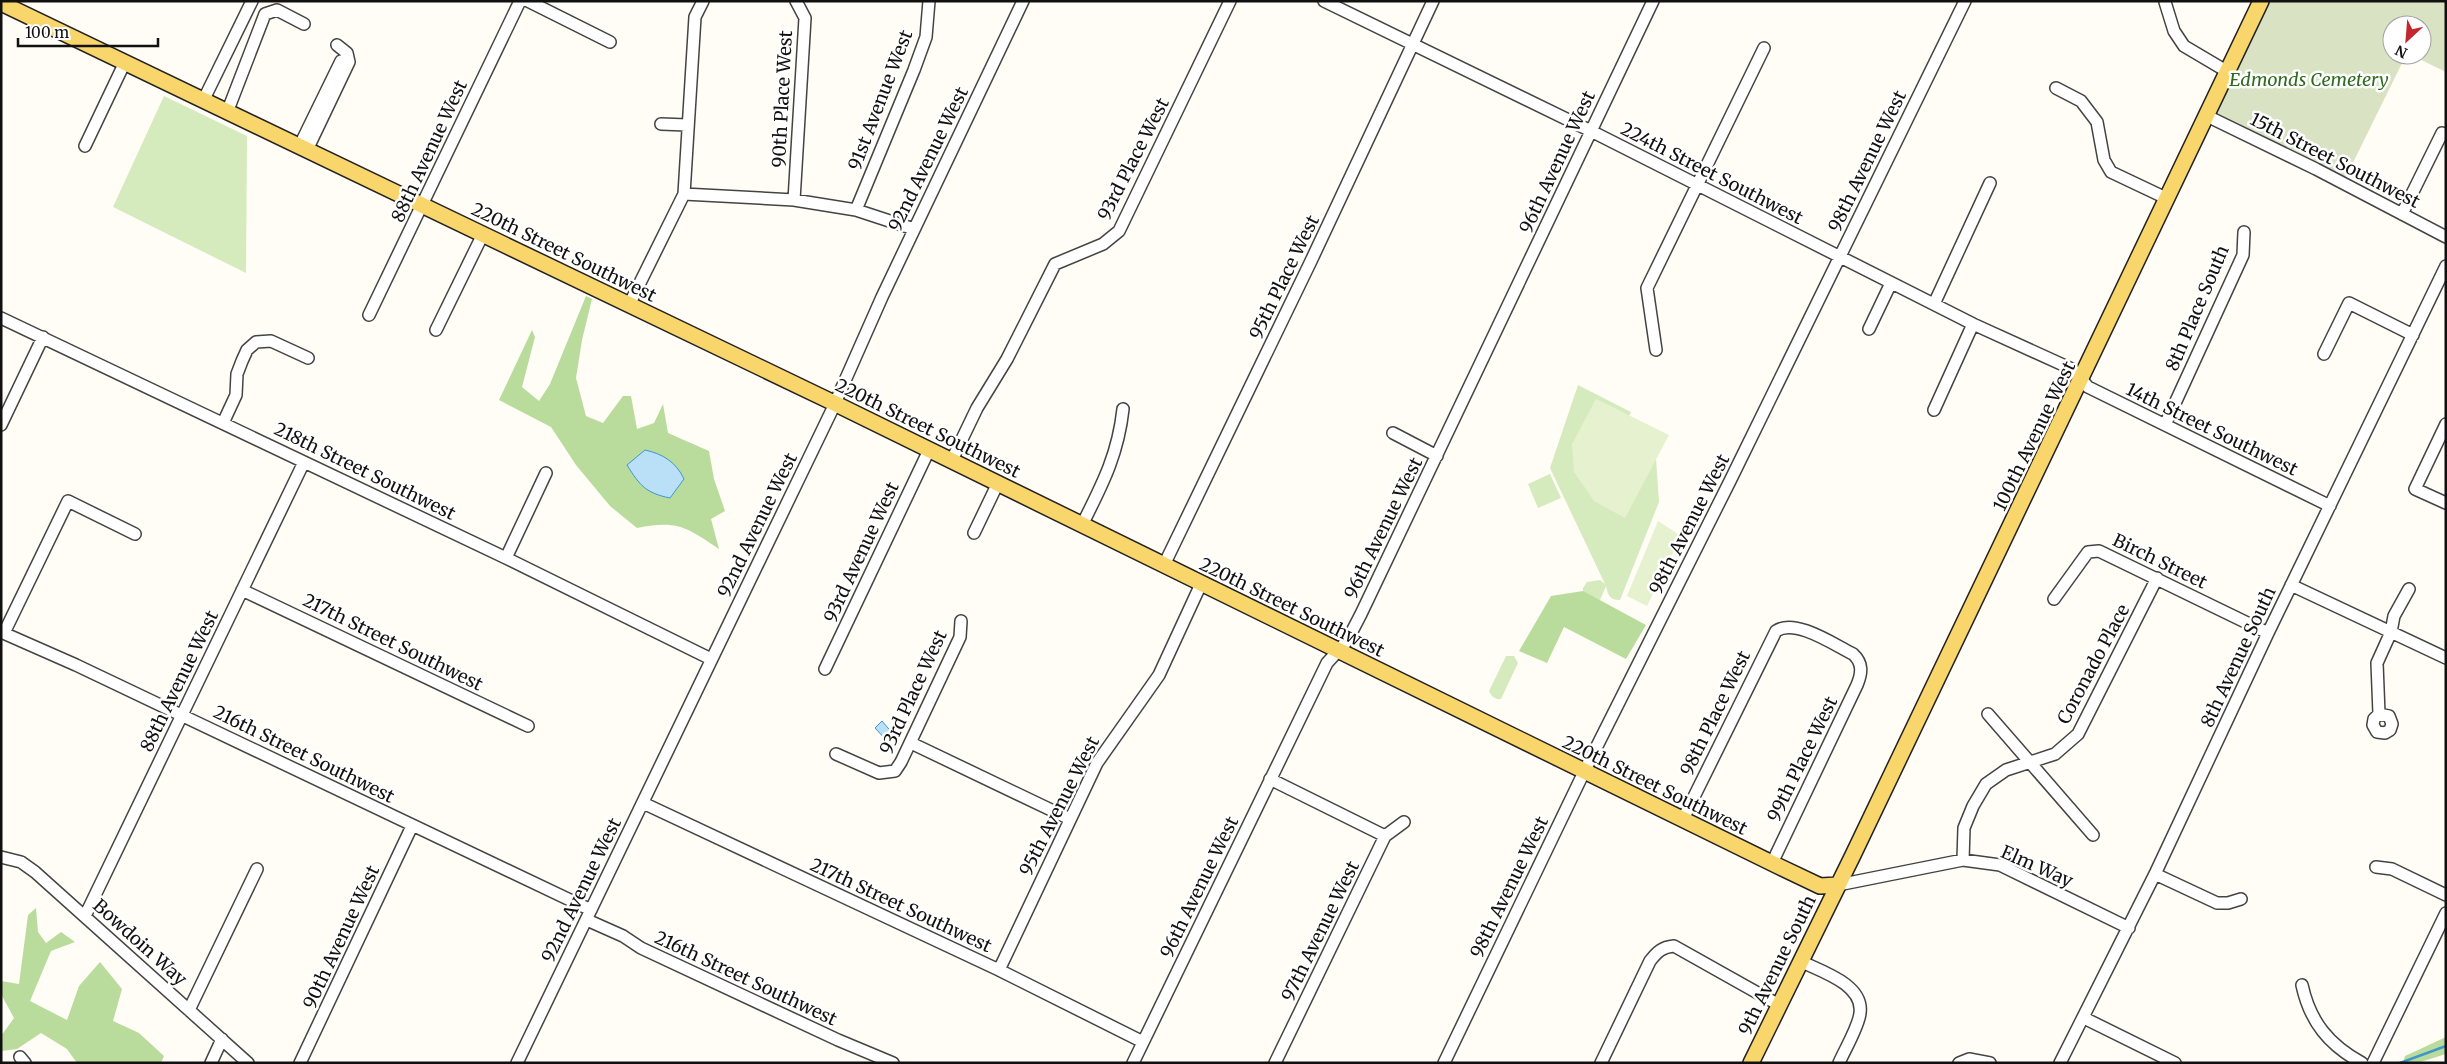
<svg xmlns="http://www.w3.org/2000/svg" width="2447" height="1064" viewBox="0 0 2447 1064" font-family="Merriweather,serif">
<rect width="100%" height="100%" fill="#fffdf5"/>
<path fill="#d5ebbd" d="M164,96L247,136L246,273L113,207Z
M1578,385L1631,412L1616,446L1656,458L1659,502L1620,600C1610,600 1608,596 1606,586L1600,600L1583,596V588L1587,582L1600,580L1605,584L1550,468Z
M1550,474L1561,498L1538,508L1528,484Z
M1506,656H1514L1518,663L1501,699C1495,700 1491,696 1489,691Z"/>
<path fill="#b9dc9c" d="M586,296L592,299L582,340L576,378L586,416L603,423L623,396H631L637,429L654,423L663,404L668,433L709,451L714,479L725,511L711,519L719,549C686,527 678,520 637,528L610,506L576,465L551,427L499,400L532,330L535,337L522,387L539,401L550,384Z
M1583,591L1646,625L1626,659L1564,627L1547,663L1519,651L1551,596Z
M36,908L38,932L46,943L61,932L75,942L51,951L30,1001L67,1020L79,986L100,962L122,989L113,1021L139,1033L164,1056L161,1063H77L67,1049L41,1033L17,1049L1,1051V1036L14,1018L1,994V981L19,984L28,915Z
M2446,1037V1054L2417,1063H2403L2405,1056Z"/>
<path fill="#d9e3c4" d="M2261,1H2446V72L2411,55H2422V25H2392V55H2406L2342,185L2207,116Z"/>
<path fill="#e6f2cf" d="M1596,399L1669,435L1625,518L1594,501L1574,472L1572,444Z
M1658,521L1681,536L1647,606L1627,596Z"/>
<path fill="#b9e0f7" stroke="#3f96cf" d="M645,450C663,454 676,462 684,479L670,498C646,493 640,486 627,465Z
M882,721L894,735L887,741L875,728Z"/>
<g fill="none" stroke-linecap="round" stroke-linejoin="round">
<path stroke="#3f96cf" stroke-width="2.5" d="M2400,1063L2446,1046"/>
<g stroke="#444" stroke-width="14">
<path id="minor" d="M528,1L610,42
M1324,1L1591,131L1973,324L2072,369L2088,387L2330,506
M2165,2L2174,31L2184,46L2228,72
M2056,88L2081,101L2097,122L2104,160L2111,172L2168,199
M204,99L252,1
M228,110L265,14L277,10L304,24
M2207,116L2316,169L2446,237
M661,124L687,125
M300,145L341,61
M85,146L125,62
M308,148L349,62L347,53L337,45
M684,194L794,200L856,210L914,229
M794,200L805,18L796,1
M856,210L914,70L926,37L929,1
M2402,214L2442,133
M1934,304L1990,183
M629,305L684,194L695,17L703,1
M369,315L520,1
M1,318L506,558L711,659
M1869,329L1891,283
M436,330L483,234
M1656,350L1647,288L1764,48
M2324,354L2349,303L2413,335
M1934,410L1973,324
M223,423L236,395L237,374L242,361L247,350L256,342L271,341L308,358
M2446,424L2415,489L2446,503
M1,425L43,337
M2165,425L2243,255L2244,232
M1393,433L1437,456
M952,460L977,408L1007,359L1055,264L1103,244L1119,231L1230,1
M1082,525C1102,485 1118,455 1123,409
M974,533L998,483
M506,558L546,473
M1164,565L1311,261L1433,1
M2291,585L2446,658
M242,590L528,726
M2054,599L2088,552L2099,551L2268,633
M1,632L76,665L591,910
M4,633L68,501L135,534
M825,669L929,450
M1988,714L2093,835
M2379,714L2389,716L2392,724L2390,730L2385,733L2377,732L2373,725L2374,719L2379,714L2377,663L2391,632L2394,616L2409,589
M911,743L1070,819
M836,754L879,773L895,771L901,762L960,637L961,621
M1270,779L1385,836
M643,803L999,970L1143,1042
M1683,819L1776,631C1795,618 1833,644 1853,654C1863,663 1862,673 1857,685L1772,863
M1,857L21,862L35,872L248,1063
M1963,860L1964,828L1973,806L1986,784L2006,770L2055,754L2078,734L2157,578
M2376,867L2392,869L2446,895
M2155,874L2217,903H2228L2241,899
M1838,885L1963,860L2000,865L2129,928
M85,916L304,462
M587,920L623,936L641,948L838,1040L893,1063
M1800,961C1820,971 1864,984 1860,1013C1859,1026 1845,1049 1839,1063
M999,970L1097,763L1159,675L1201,584
M2302,985C2310,1022 2329,1045 2362,1063
M189,1010L257,869
M2084,1018L2175,1063
M20,1057L25,1063
M211,1063L222,1039
M300,1063L412,826
M517,1063L832,410L882,297L1023,1
M1133,1063L1327,663L1347,641L1361,614L1653,1
M1275,1063L1385,836L1404,822
M1444,1063L1584,772L1730,481L1965,1
M1601,1063L1650,961C1657,952 1662,947 1674,946L1779,1005
M1959,1063L1969,1059L1990,1063
M2060,1063L2155,874L2268,633L2446,266
M2373,1063L2446,913"/>
</g>
<g stroke="#222" stroke-width="18">
<path id="major" d="M1,3L834,403L1778,866L1820,886L1838,885
M1751,1063L1853,855L2261,1"/>
</g>
<use href="#minor" stroke="#fff" stroke-width="11"/>
<use href="#major" stroke="#f9d66b" stroke-width="15"/>
</g>
<g text-anchor="middle" dominant-baseline="central" stroke-width="5" stroke-linejoin="round" paint-order="stroke">
<g font-size="18" font-style="italic" fill="#2f6b1f" stroke="#fff">
<text x="2309" y="79">Edmonds Cemetery</text>
</g>
<g font-size="18" fill="#111" stroke="#fff">
<text transform="translate(782 99) rotate(-87)">90th Place West</text>
<text transform="translate(880 100) rotate(-69)">91st Avenue West</text>
<text transform="translate(429 151) rotate(-65)">88th Avenue West</text>
<text transform="translate(928 159) rotate(-64)">92nd Avenue West</text>
<text transform="translate(1133 159) rotate(-63)">93rd Place West</text>
<text transform="translate(2335 160) rotate(27)">15th Street Southwest</text>
<text transform="translate(1867 161) rotate(-64)">98th Avenue West</text>
<text transform="translate(1557 162) rotate(-65)">96th Avenue West</text>
<text transform="translate(1712 173) rotate(27)">224th Street Southwest</text>
<text transform="translate(564 252) rotate(26)">220th Street Southwest</text>
<text transform="translate(1284 277) rotate(-64)">95th Place West</text>
<text transform="translate(2197 308) rotate(-67)">8th Place South</text>
<text transform="translate(928 428) rotate(26)">220th Street Southwest</text>
<text transform="translate(2212 429) rotate(26)">14th Street Southwest</text>
<text transform="translate(2034 436) rotate(-64)">100th Avenue West</text>
<text transform="translate(365 471) rotate(26)">218th Street Southwest</text>
<text transform="translate(1689 524) rotate(-63)">98th Avenue West</text>
<text transform="translate(757 525) rotate(-64)">92nd Avenue West</text>
<text transform="translate(1383 528) rotate(-64)">96th Avenue West</text>
<text transform="translate(861 552) rotate(-65)">93rd Avenue West</text>
<text transform="translate(2160 561) rotate(26)">Birch Street</text>
<text transform="translate(1292 607) rotate(26)">220th Street Southwest</text>
<text transform="translate(393 642) rotate(26)">217th Street Southwest</text>
<text transform="translate(2238 657) rotate(-65)">8th Avenue South</text>
<text transform="translate(2093 664) rotate(-62)">Coronado Place</text>
<text transform="translate(179 681) rotate(-64)">88th Avenue West</text>
<text transform="translate(913 692) rotate(-65)">93rd Place West</text>
<text transform="translate(1715 713) rotate(-64)">98th Place West</text>
<text transform="translate(304 754) rotate(26)">216th Street Southwest</text>
<text transform="translate(1802 759) rotate(-64)">99th Place West</text>
<text transform="translate(1655 785) rotate(26)">220th Street Southwest</text>
<text transform="translate(1059 806) rotate(-63)">95th Avenue West</text>
<text transform="translate(2037 866) rotate(24)">Elm Way</text>
<text transform="translate(1199 887) rotate(-64)">96th Avenue West</text>
<text transform="translate(1509 887) rotate(-64)">98th Avenue West</text>
<text transform="translate(581 890) rotate(-64)">92nd Avenue West</text>
<text transform="translate(901 905) rotate(25)">217th Street Southwest</text>
<text transform="translate(1320 931) rotate(-64)">97th Avenue West</text>
<text transform="translate(341 937) rotate(-65)">90th Avenue West</text>
<text transform="translate(140 942) rotate(42)">Bowdoin Way</text>
<text transform="translate(1777 965) rotate(-64)">9th Avenue South</text>
<text transform="translate(746 978) rotate(25)">216th Street Southwest</text>
</g>
</g>
<rect width="2447" height="1064" fill="none" stroke="#111111" stroke-width="5"/>
<g transform="translate(2407 40) rotate(206)"><circle r="24" fill="#ffffff" stroke="#a0a0a0"/>
<path d="M0-4L9 19L0 12L-9 19Z" fill="#c4262e"/>
<text y="-8" font-size="14" font-weight="bold" text-anchor="middle" fill="#111111">N</text>
</g>
<path d="M18 38v8h140v-8" fill="none" stroke="#111111" stroke-width="2.5"/>
<text x="25" y="38" font-size="15" fill="#111111" stroke="#ffffff" stroke-width="4" paint-order="stroke">100 m</text>
</svg>
